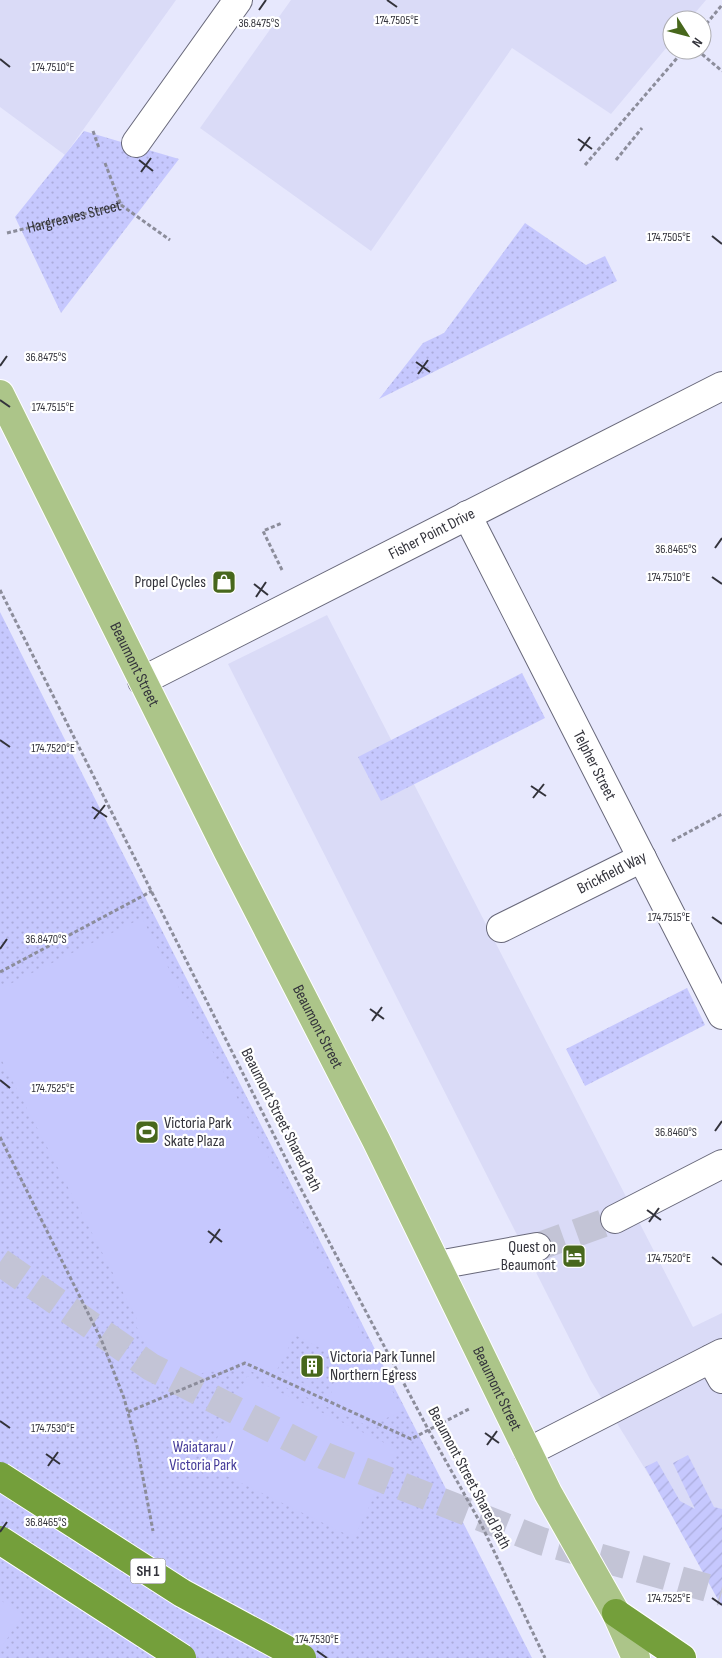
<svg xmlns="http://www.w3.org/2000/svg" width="722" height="1658" viewBox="0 0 722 1658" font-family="'Sofia Sans Condensed',sans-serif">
<defs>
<pattern id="grass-dots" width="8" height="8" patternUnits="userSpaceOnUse" patternTransform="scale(1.25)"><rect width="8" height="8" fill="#c6c8fe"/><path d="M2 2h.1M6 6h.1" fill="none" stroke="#abacdb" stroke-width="1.8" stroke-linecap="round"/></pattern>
<pattern id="garden-furrows" width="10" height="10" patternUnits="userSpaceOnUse" patternTransform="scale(1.25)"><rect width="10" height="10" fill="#c6c8fe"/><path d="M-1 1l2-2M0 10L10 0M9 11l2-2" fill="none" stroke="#abacdb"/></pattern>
</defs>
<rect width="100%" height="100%" fill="#e7e8fd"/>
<path fill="#dadbf7" d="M0,0H176L65,155L0,107Z
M291,0H706L689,20H672V41L611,114L512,48L371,251L200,128Z
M327,615L693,1327L722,1313V1594L591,1381L228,664Z"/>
<path fill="url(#grass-dots)" d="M84,131L179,159L61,313L15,217Z
M525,223L586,265L605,256L617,281L379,399L423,343L444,333Z
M0,612L532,1658H0Z
M522,673L545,718L381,801L358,757Z
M687,988L705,1025L585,1086L566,1049Z"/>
<path fill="url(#garden-furrows)" d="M688,1455L714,1507L722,1509V1607L645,1467L657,1461L680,1501L695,1509L673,1463Z"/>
<path fill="#c6c8fe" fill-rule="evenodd" d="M142,918L403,1411L368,1426L242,1367L196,1374L169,1389L135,1324L139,1323L0,1057V989ZM295,1335L347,1362L329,1397L277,1370Z
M247,1376L397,1449L354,1538L204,1465Z
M0,1600L23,1614L0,1650Z"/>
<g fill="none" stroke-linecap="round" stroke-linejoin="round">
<path stroke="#c3c4d6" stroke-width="28" stroke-dasharray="28 14" stroke-linecap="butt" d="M537,1247L615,1219"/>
<path stroke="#c3c4d6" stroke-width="28" stroke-dasharray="28 14" stroke-linecap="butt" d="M0,1262L151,1367L325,1456L541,1541L722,1592"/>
<g stroke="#68687a" stroke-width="30">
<g id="minor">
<path d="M136,143L238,0"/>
<path id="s2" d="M467,515L722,1015"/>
<path id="s3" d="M142,681L722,386"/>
<path d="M501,928L642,858"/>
<path d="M615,1219L722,1164"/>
<path d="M438,1265L537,1247"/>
<path d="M711,1359L722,1379"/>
<path d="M528,1452L722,1353"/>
</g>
</g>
<g stroke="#fff" stroke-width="30">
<g id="major">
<path id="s4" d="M0,394L228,852L376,1140L548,1493L616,1613L636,1658"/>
</g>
</g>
<g stroke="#fff" stroke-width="30">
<path id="highway" d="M616,1613L682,1658"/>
</g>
<g stroke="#8c8d9b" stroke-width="3" stroke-dasharray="4 2.5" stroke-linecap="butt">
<path d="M702,29L722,5"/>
<path d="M697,50L722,71"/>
<path d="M93,131L99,148"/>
<path d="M616,160L642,128"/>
<path d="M105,163L121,205"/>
<path d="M585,165L684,50"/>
<path d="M121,205L170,240"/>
<path id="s1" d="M7,233L121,205"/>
<path d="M282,570L263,531L282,523"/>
<path d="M0,590L299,1185L429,1431L481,1524L545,1658"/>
<path d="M672,841L722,814"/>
<path d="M0,972L152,891"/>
<path d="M0,1137L101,1339L124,1398L137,1446L153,1531"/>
<path d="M128,1412L245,1363L411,1439L469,1409"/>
</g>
<use href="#minor" stroke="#fff" stroke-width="28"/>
<use href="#major" stroke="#acc589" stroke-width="28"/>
<use href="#highway" stroke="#749f3b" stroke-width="28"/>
<g stroke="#fff" stroke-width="30" stroke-linecap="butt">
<path id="highway-bridge" d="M0,1476L182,1593L302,1658
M0,1540L182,1658"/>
</g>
<use href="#highway-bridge" stroke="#749f3b" stroke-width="28"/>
</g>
<path fill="none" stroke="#33333b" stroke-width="2" d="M387,0L397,7M259,10L266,0M0,59L10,67M578,139L592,149M580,151L590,137M139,160L153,171M141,172L151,158M712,236L722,244M416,362L430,372M0,366L7,356M418,374L428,360M0,400L10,407M715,548L722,538M712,577L722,584M254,584L268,595M256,597L266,582M0,740L10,747M531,786L546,796M533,798L544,784M92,807L107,817M94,819L105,805M712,917L722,924M0,949L7,939M370,1009L384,1019M372,1021L382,1007M0,1080L10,1088M715,1131L722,1121M647,1210L661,1220M649,1222L659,1208M208,1231L222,1242M210,1243L220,1229M712,1257L722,1265M0,1421L10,1428M485,1433L499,1443M487,1445L497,1431M46,1454L60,1464M48,1466L58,1452M0,1532L7,1522M712,1598L722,1605M317,1651L327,1658"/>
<defs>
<g id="shop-square" transform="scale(1.25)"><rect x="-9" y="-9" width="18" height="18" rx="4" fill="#47671c" stroke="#fff"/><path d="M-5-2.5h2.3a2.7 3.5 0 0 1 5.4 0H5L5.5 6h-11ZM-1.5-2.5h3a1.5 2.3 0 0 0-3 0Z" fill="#fff"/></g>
<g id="stadium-square" transform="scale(1.25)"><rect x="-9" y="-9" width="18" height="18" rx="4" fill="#47671c" stroke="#fff"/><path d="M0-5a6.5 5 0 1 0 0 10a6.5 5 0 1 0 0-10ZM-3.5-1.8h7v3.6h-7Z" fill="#fff"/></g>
<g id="hotel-square" transform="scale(1.25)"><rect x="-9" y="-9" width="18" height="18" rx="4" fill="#47671c" stroke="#fff"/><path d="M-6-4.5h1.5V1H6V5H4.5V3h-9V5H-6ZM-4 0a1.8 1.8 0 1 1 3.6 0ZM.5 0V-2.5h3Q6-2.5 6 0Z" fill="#fff"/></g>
<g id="building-square" transform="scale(1.25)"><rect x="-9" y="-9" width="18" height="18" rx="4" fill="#47671c" stroke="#fff"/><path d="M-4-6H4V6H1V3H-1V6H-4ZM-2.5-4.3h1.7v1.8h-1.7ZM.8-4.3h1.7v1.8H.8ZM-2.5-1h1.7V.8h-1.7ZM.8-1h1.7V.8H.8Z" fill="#fff"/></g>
</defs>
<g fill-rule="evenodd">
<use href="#shop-square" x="224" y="582"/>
<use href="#stadium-square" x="147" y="1132"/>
<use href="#hotel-square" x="574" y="1256"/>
<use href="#building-square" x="312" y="1366"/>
</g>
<g text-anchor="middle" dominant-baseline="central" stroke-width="4.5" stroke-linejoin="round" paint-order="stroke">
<rect fill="#fff" stroke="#707076" stroke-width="1" x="130.5" y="1558.5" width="35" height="25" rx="4"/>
<g font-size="15" font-weight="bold" fill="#33333b">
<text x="148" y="1571">SH 1</text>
</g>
<g font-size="16" fill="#33333b" stroke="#fff">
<text stroke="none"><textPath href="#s1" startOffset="69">Hargreaves Street</textPath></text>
<text stroke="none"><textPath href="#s3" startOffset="325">Fisher Point Drive</textPath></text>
<text stroke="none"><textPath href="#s4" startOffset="302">Beaumont Street</textPath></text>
<text stroke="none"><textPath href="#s2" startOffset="281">Telpher Street</textPath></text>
<text transform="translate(612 873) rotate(-27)">Brickfield Way</text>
<text stroke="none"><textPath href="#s4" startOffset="708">Beaumont Street</textPath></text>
<text transform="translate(281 1120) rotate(63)">Beaumont Street Shared Path</text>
<text stroke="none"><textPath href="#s4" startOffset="1112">Beaumont Street</textPath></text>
<text transform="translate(469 1478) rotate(62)">Beaumont Street Shared Path</text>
</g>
<g font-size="16" fill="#33333b" stroke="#fff" text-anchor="end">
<text x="206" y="582">Propel Cycles</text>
<text x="164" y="1123" text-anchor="start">Victoria Park<tspan x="164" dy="18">Skate Plaza</tspan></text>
<text x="556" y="1247">Quest on<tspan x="556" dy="18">Beaumont</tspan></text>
<text x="330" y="1357" text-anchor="start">Victoria Park Tunnel<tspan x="330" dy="18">Northern Egress</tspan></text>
</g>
<g font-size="16" fill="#463c9a" stroke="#fff">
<text x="203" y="1447">Waiatarau /<tspan x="203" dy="18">Victoria Park</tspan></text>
</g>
</g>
<g font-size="12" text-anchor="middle" fill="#33333b" stroke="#fff" stroke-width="4.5" stroke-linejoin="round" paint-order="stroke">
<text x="397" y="24">174.7505°E</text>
<text x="259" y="27">36.8475°S</text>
<text x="53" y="71">174.7510°E</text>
<text x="669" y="241">174.7505°E</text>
<text x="46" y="361">36.8475°S</text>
<text x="53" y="411">174.7515°E</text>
<text x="676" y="553">36.8465°S</text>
<text x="669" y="581">174.7510°E</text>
<text x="53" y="752">174.7520°E</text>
<text x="669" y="921">174.7515°E</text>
<text x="46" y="943">36.8470°S</text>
<text x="53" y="1092">174.7525°E</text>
<text x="676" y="1136">36.8460°S</text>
<text x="669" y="1262">174.7520°E</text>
<text x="53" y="1432">174.7530°E</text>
<text x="46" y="1526">36.8465°S</text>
<text x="669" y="1602">174.7525°E</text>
<text x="317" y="1643">174.7530°E</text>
</g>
<g transform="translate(687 35) rotate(126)"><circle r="24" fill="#ffffff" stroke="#adadb1"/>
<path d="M0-4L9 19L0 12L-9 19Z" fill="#47671c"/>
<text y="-8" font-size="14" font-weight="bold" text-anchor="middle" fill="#33333b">N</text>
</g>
</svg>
